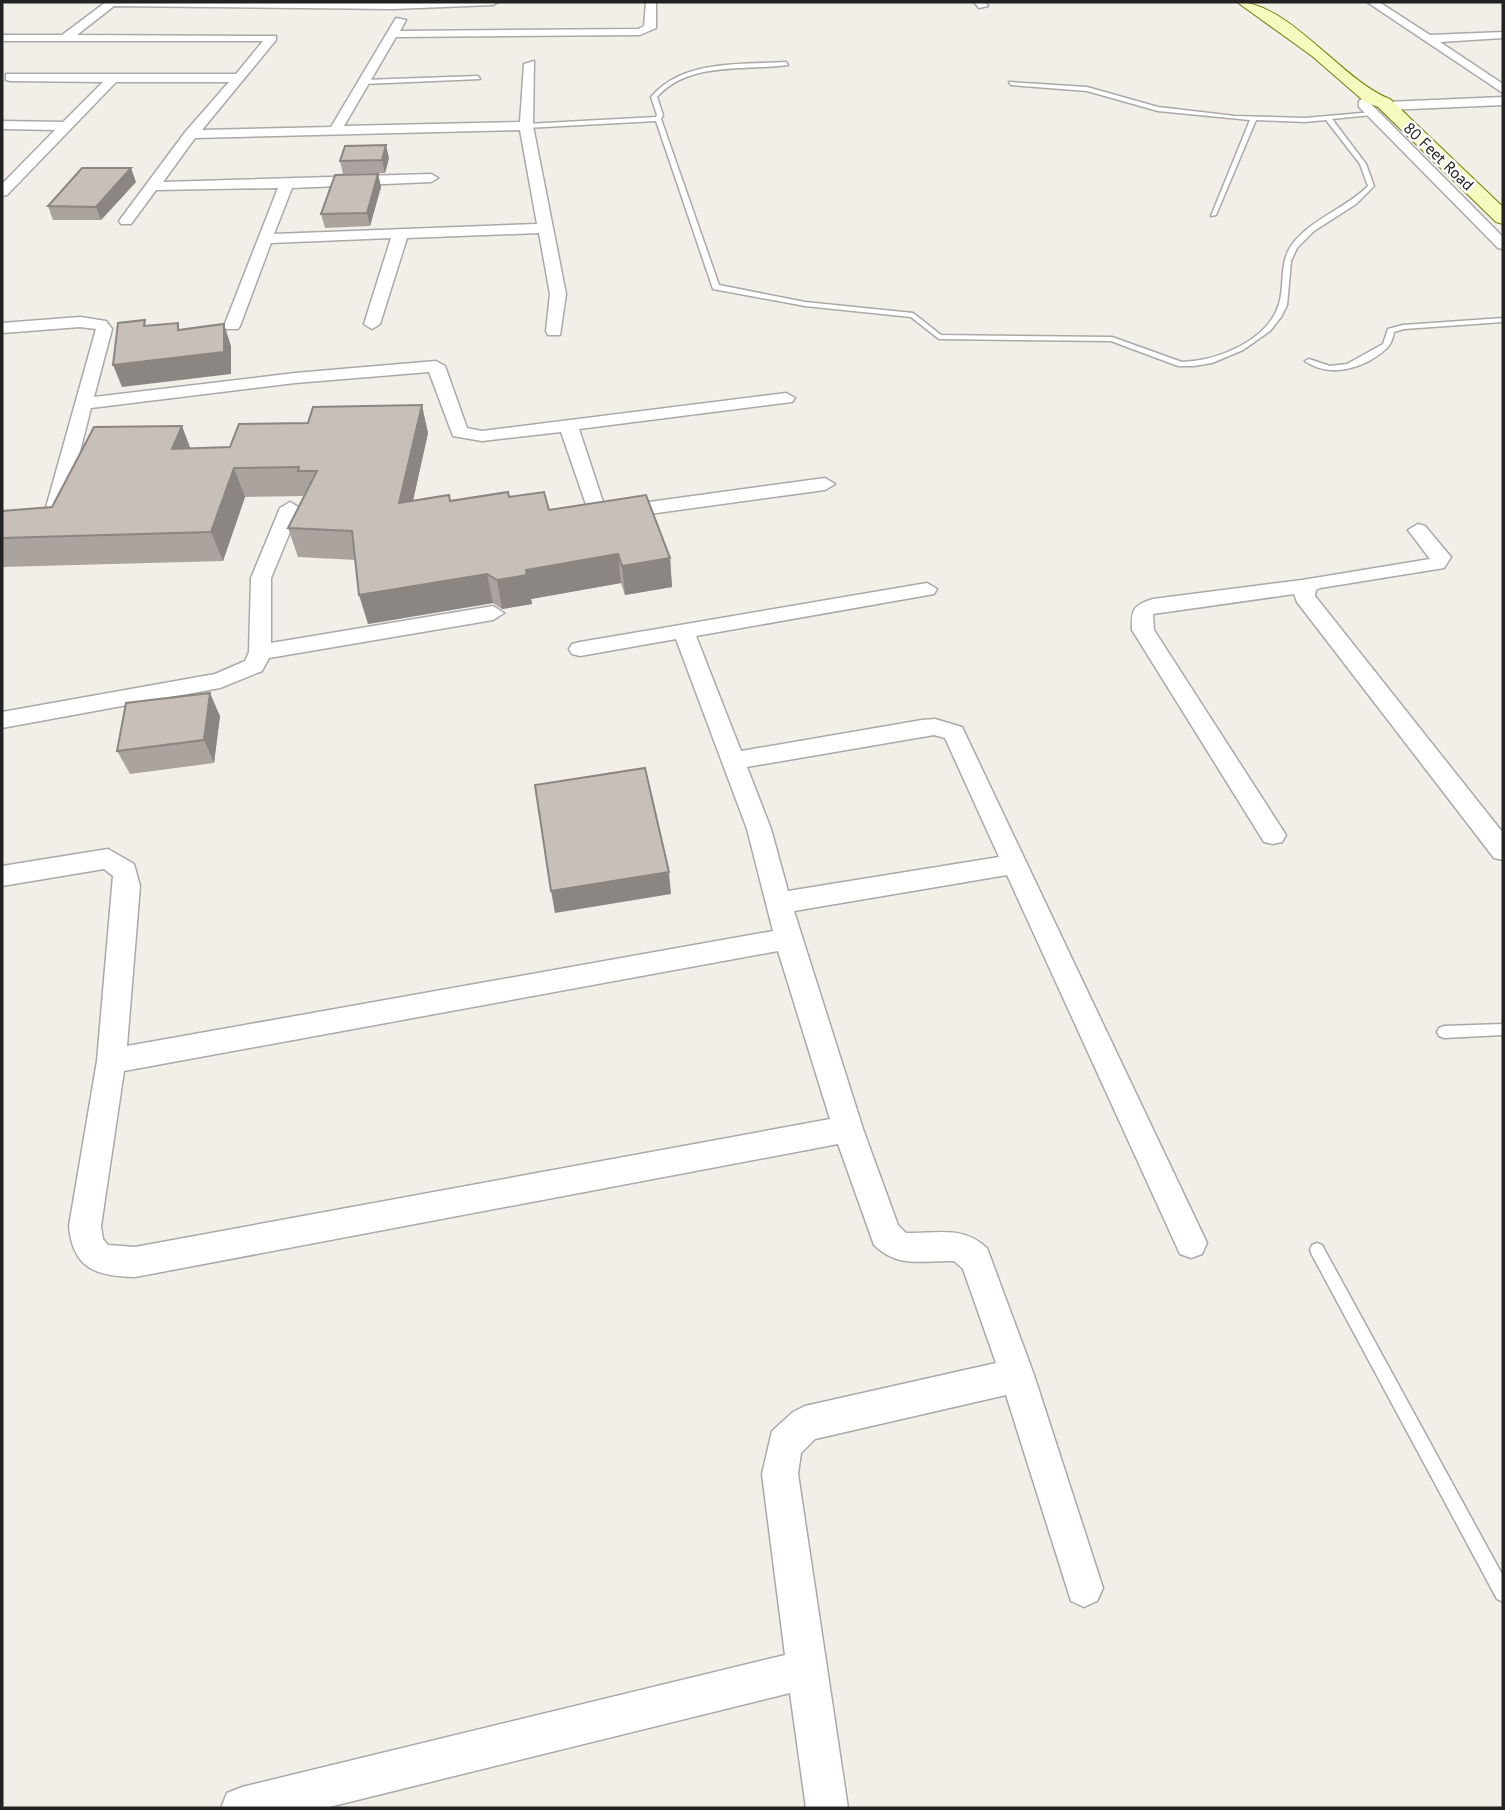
<svg xmlns="http://www.w3.org/2000/svg" width="1505" height="1810" viewBox="0 0 1505 1810" font-family="'PT Sans',sans-serif">
<rect width="100%" height="100%" fill="#f2efe9"/>
<g fill="none" stroke-linecap="round" stroke-linejoin="round">
<g stroke="#a9a9a9" stroke-width="3">
<path id="lane" d="M786,62L788,65C744,71 689,61 657,97L663,115L661,119L719,285L805,302L913,313L941,335L1112,337L1182,362C1217,361 1268,341 1279,304C1285,285 1279,264 1291,246C1310,219 1345,209 1368,186L1360,164L1326,120L1305,122L1256,120L1216,215L1211,216L1250,120L1158,111L1087,91L1011,85L1009,82L1087,87L1158,107L1235,116L1305,118L1373,112L1371,115L1332,119L1366,164L1374,186L1356,204L1314,231L1297,248L1291,261L1287,305L1281,317L1270,331L1243,350L1212,363L1194,366H1178L1111,341L939,339L911,317L805,306L713,289L656,121L526,128L523,126L526,124L656,117L657,115L651,97C683,59 741,65 786,62Z
M478,76L480,79L364,84L361,82L364,80Z
M1503,318V322L1404,329L1394,332C1393,338 1391,344 1387,348C1366,368 1330,379 1305,361L1309,359L1330,366L1347,364L1383,344L1388,329L1403,325Z
M1503,1024V1035L1444,1038L1439,1036L1437,1032L1439,1028L1444,1026Z
M1317,1243L1322,1245L1503,1576V1602L1497,1599L1312,1255L1310,1250L1312,1245Z"/>
</g>
<g stroke="#a9a9a9" stroke-width="3">
<path id="street" d="M106,2H498L493,5L394,9L114,6L77,35L276,36V40L202,130L331,127L396,18L406,20L400,31L638,29L644,26L646,2H656V28L640,35L396,37L344,126L520,122L524,64L534,61L533,126L566,294L560,335H548L546,331L550,294L539,233L407,238L380,324L372,329L364,324L391,238L271,243L240,326L238,329H226L224,326L278,188L156,190L131,224H121L119,221L186,131L229,82H116L7,195L2,196V184L55,130L2,129V121L63,122L103,82L10,81L6,80V74H236L263,41H2V35H62ZM520,130L537,224L274,234L292,188L431,182L438,178L431,174L163,182L195,138Z
M974,2H985L988,6L979,8Z
M1367,2H1379L1430,35L1503,32V38L1440,42L1503,84V93Z
M1367,95H1375L1377,98L1371,104L1503,237V249L1498,248L1359,107V101Z
M1503,97V105L1387,110L1381,106L1387,102Z
M80,317L106,321L112,329L94,397L295,373L436,361L445,366L467,428L482,431L786,393L795,398L792,402L579,429L605,508L825,478L835,484L825,490L598,521L591,519L561,432L482,441L453,436L429,372L295,383L91,408L65,511L55,517L45,511L96,329L80,327L2,333V323Z
M290,502L300,508L271,578V643L493,606L504,613L493,620L269,658L262,671L220,688L2,728V712L215,674L245,661L249,652L251,578L280,508Z
M1418,524L1425,526L1451,557L1444,568L1320,588L1316,590L1315,596L1503,833V860L1494,858L1297,602L1294,594L1153,614L1154,630L1286,835L1282,842L1273,844L1264,842L1132,630C1131,610 1133,605 1153,599L1302,580L1430,559L1408,530Z
M927,583L937,589L934,594L696,636L741,751L922,720L935,719L962,727L1207,1243L1202,1254L1191,1258L1180,1254L1007,875L794,911L863,1129L898,1225L906,1233C937,1234 962,1225 987,1248L1034,1375L1103,1588L1097,1601L1084,1607L1071,1601L1006,1395L815,1439L801,1453L798,1474L848,1808H806L790,1693L325,1808H221L227,1793L242,1787L785,1655L762,1474L772,1431L793,1412L805,1406L996,1363L963,1269L954,1261C923,1260 898,1269 874,1245L838,1144L135,1277C96,1276 73,1269 69,1226L97,1061L113,876L104,869L2,886V866L108,849L134,864L140,886L127,1046L773,931L747,829L676,639L580,656L572,654L569,649L572,644L580,642ZM934,735L945,738L999,857L788,891L771,829L747,767ZM778,951L830,1119L135,1247L108,1245L103,1239L101,1226L124,1071Z"/>
</g>
<g stroke="#707d05" stroke-width="2">
<path id="secondary" d="M1237,2C1289,2 1342,81 1390,99L1503,207V224L1496,222L1378,107L1365,102L1312,56Z"/>
</g>
<use href="#lane" fill="#fff" fill-rule="evenodd"/>
<use href="#street" fill="#fff" fill-rule="evenodd"/>
<use href="#secondary" fill="#f7fabf" fill-rule="evenodd"/>
</g>
<path fill="#aba49e" d="M389,158L385,173L343,174L340,161Z
M378,174L381,187L370,226L325,228L321,214Z
M136,182L101,220H53L48,206Z
M428,433L413,501H450L509,497L549,510L670,558L672,587L625,595L621,583L531,599L532,604L502,609L493,603L368,624L356,560L298,557L288,528L305,496L245,497L223,561L2,567V511L52,507L191,448L230,447Z
M220,716L214,763L130,774L117,751Z"/>
<path fill="#8b8681" d="M386,145L389,158L385,173L382,160Z
M131,168L136,182L101,220L96,207Z
M378,174L381,187L370,226L367,213Z
M224,324L231,346V374L122,387L113,365Z
M422,405L428,433L406,532L399,503Z
M182,426L193,455L172,449Z
M234,468L245,497L223,561L211,532Z
M618,554L621,583L531,599L532,604L502,609L497,580L526,570Z
M670,558L672,587L625,595L622,566Z
M487,574L493,603L368,624L359,595Z
M210,693L220,716L214,763L204,740Z
M669,872L671,894L555,913L551,891Z"/>
<path fill="#c7bfb8" stroke="#8b8681" stroke-width="2" d="M386,145L382,160L340,161L345,146Z
M82,168H131L96,207L48,206Z
M378,174L367,213L321,214L335,175Z
M145,320L144,326L178,323V330L224,324V352L113,365L118,323Z
M422,405L399,503L449,495L450,501L508,492L509,497L544,492L549,510L646,495L670,558L622,566L618,554L526,570L527,575L497,580L487,574L359,595L352,531L288,528L317,471H298L299,467L234,468L211,532L2,538V511L52,507L94,427L182,426L172,449L230,447L239,424L308,423L313,407Z
M210,693L204,740L117,751L126,703Z
M645,768L669,872L551,891L535,785Z"/>
<g text-anchor="middle" dominant-baseline="central" stroke-width="5" stroke-linejoin="round" paint-order="stroke">
<g font-size="16" fill="#222" stroke="#fff">
<text transform="translate(1439 156) rotate(44)">80 Feet Road</text>
</g>
</g>
<rect width="1505" height="1810" fill="none" stroke="#222222" stroke-width="7"/>
</svg>
